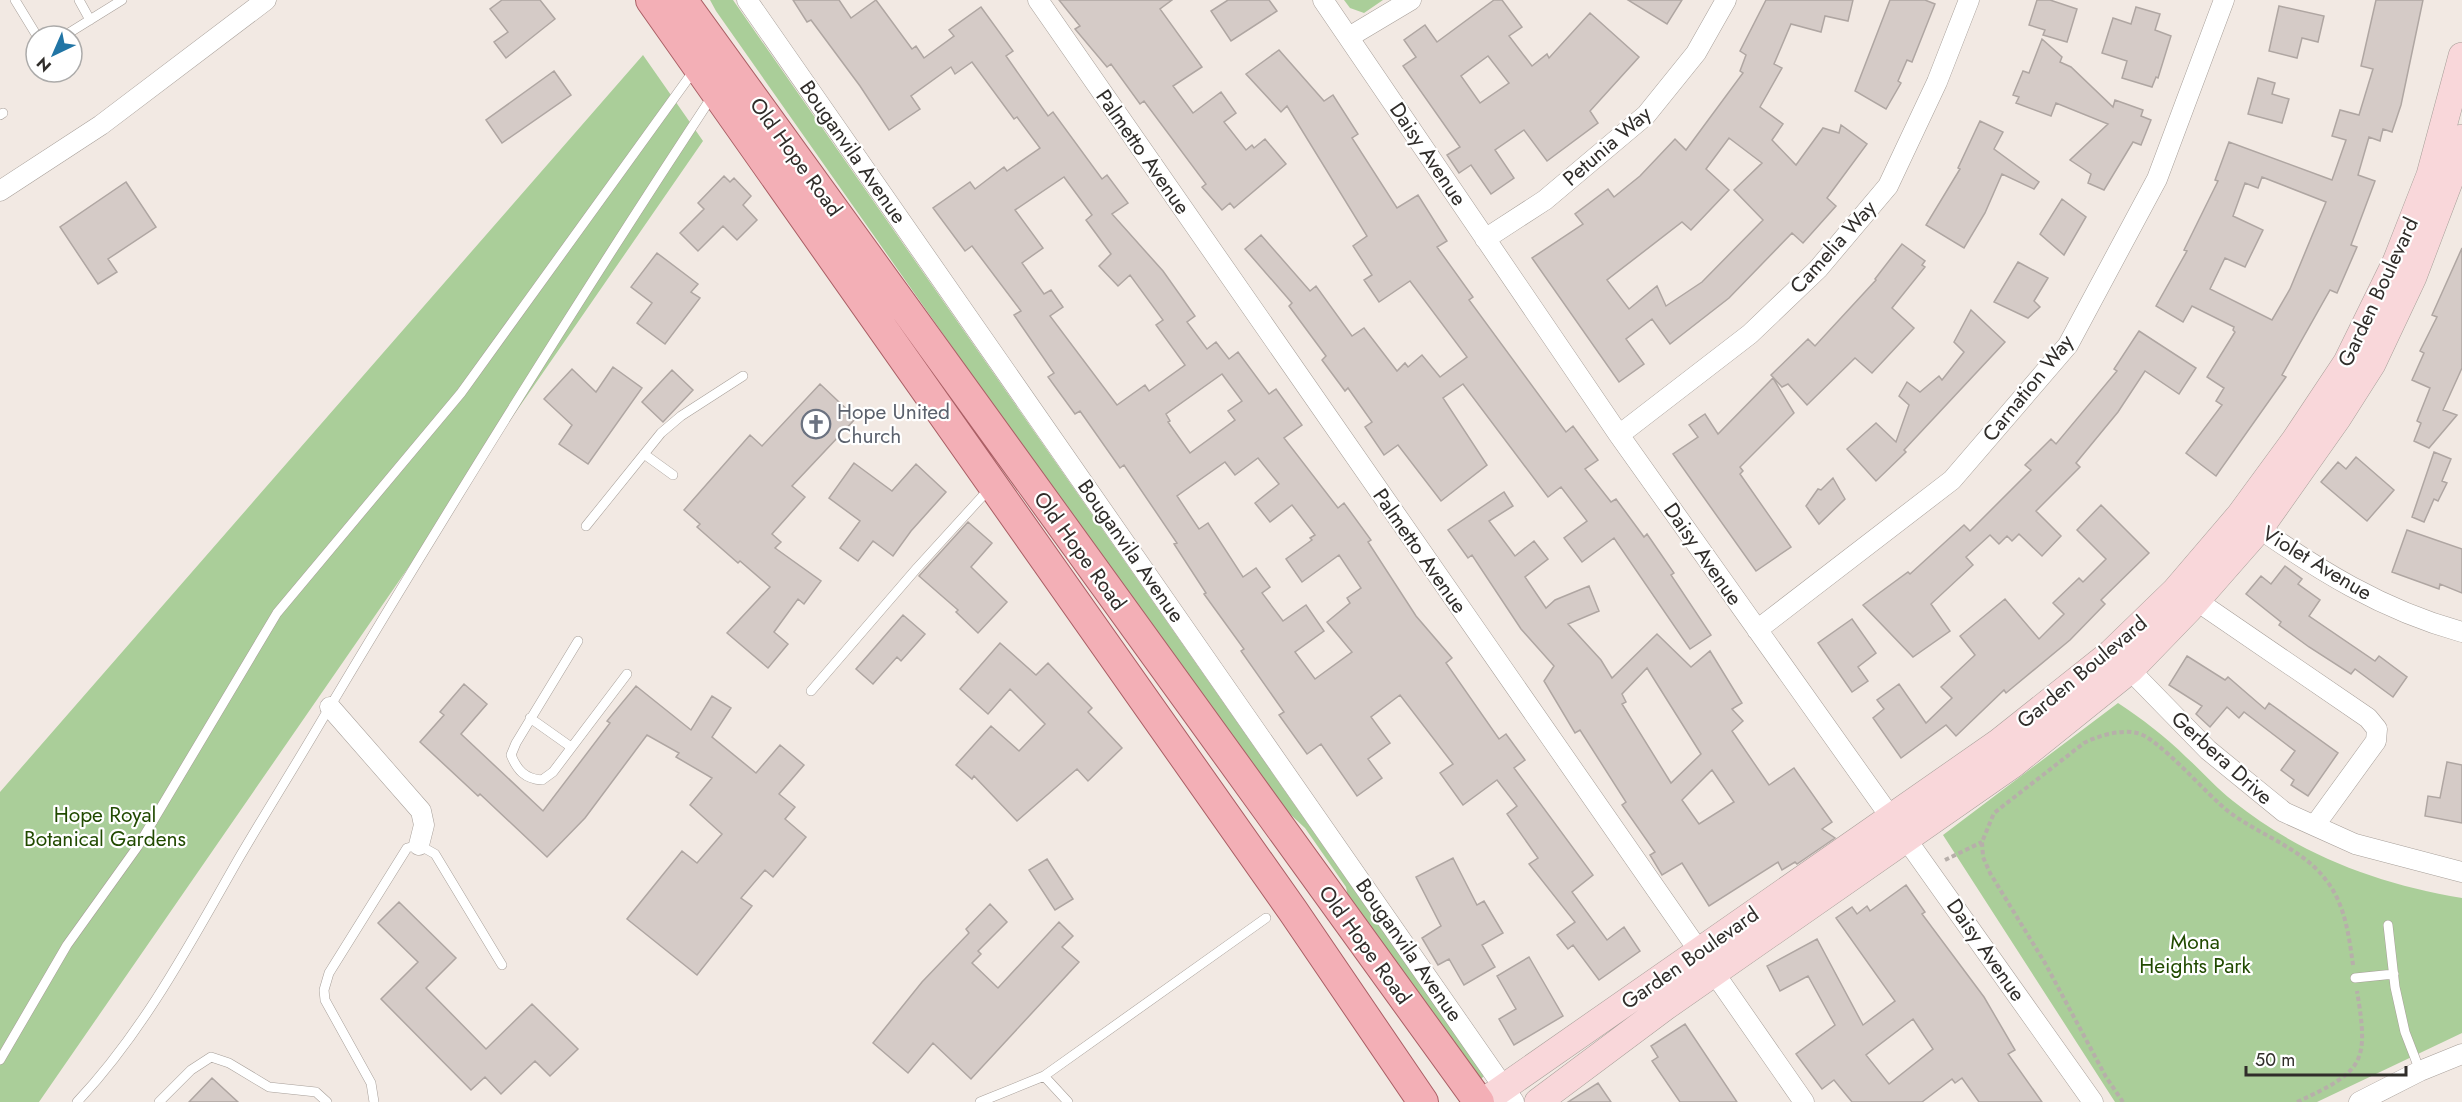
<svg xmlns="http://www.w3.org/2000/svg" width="2462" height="1102" viewBox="0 0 2462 1102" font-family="Jost,sans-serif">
<rect width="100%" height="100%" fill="#f2e9e3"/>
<path fill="#aace99" d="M710,0H733L1484,1076L1480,1080L1351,911L1346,887L1305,828L1263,789L716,11Z
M1344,0H1383L1364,13L1350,8Z
M643,55L703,141L39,1102H0V792Z
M2118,703C2142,719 2165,736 2186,757C2202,771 2216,788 2233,801C2300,855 2378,884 2462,898V1033L2317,1102H2115L1943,835Z"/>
<path fill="#d5cbc7" stroke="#afa6a2" stroke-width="1.5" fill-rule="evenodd" d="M502,0H540L555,19L506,58L494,42L508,32L490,9Z
M793,0H839L851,18L876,0L912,49L916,46L924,58L954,36L949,30L981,7L1013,51L1006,56L1048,116L1053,112L1102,179L1107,175L1128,203L1112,214L1163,271L1195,316L1187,322L1207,349L1216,342L1229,359L1238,352L1269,394L1276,389L1302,425L1284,438L1338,508L1344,503L1371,540L1368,542L1416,616L1452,658L1446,663L1499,739L1506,734L1525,760L1514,768L1593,875L1572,892L1607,940L1624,927L1640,951L1599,980L1573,945L1568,949L1557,935L1575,922L1529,864L1538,858L1507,814L1517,806L1497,780L1463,805L1440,773L1453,764L1400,695L1371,717L1390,743L1368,759L1382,778L1357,796L1321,744L1307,754L1279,715L1284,712L1241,651L1244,649L1204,594L1206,593L1174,544L1177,543L1124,465L1120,468L1080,411L1075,414L1048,377L1054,373L1014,315L1021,311L972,246L965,251L933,208L970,182L975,189L1004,167L1007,171L1040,148L1017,117L1014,119L972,62L955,74L951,67L911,96L920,109L889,130L860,86L811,20L807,22ZM1064,177L1092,215L1086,220L1111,254L1099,266L1118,286L1130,275L1163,320L1156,325L1185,365L1149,391L1145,385L1117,405L1050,316L1063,307L1051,290L1044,294L1022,263L1043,248L1015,210ZM1222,374L1242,401L1228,411L1235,420L1190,453L1168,422L1170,421L1166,414ZM1258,458L1279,484L1255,503L1270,522L1292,505L1315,535L1310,538L1312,540L1286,559L1302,582L1339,555L1361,588L1347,598L1350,603L1327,622L1352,652L1315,679L1295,652L1324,631L1306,605L1283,621L1262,593L1270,587L1256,568L1243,577L1208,523L1199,529L1177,496L1225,462L1235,475Z
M1059,0H1172L1160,9L1202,67L1173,86L1193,113L1221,92L1236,113L1224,122L1246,150L1252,145L1254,148L1265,139L1286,164L1234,208L1230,203L1222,210L1202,187L1206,184L1144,101L1140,104L1111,64L1107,67L1075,29L1080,26Z
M1228,0H1269L1277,11L1231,41L1211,11Z
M1494,0H1502L1522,27L1509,36L1532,66L1547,54L1549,58L1590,13L1639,57L1590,111L1598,123L1547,161L1524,130L1495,150L1514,178L1491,194L1471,165L1459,173L1447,155L1460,147L1403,66L1416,57L1404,40L1425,25L1437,42ZM1488,56L1509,83L1480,103L1461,76Z
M1628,0H1682L1667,24Z
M1766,0H1853L1848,21L1825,16L1821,32L1791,24L1774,64L1782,68L1760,107L1783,124L1772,140L1796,165L1823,128L1839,133L1841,125L1867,144L1827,198L1836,206L1803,243L1792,233L1729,298L1670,344L1652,319L1626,339L1644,364L1619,382L1532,258L1583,224L1575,214L1608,189L1614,197L1640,176L1675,139L1686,150L1743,73L1740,71L1746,55L1740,51ZM1729,138L1762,163L1734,190L1763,220L1702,282L1666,306L1657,286L1629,309L1607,280L1682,222L1691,230L1729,190L1706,169Z
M1890,0H1925L1935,4L1912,62L1907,60L1898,81L1901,83L1886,109L1855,91Z
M2037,0H2050L2077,9L2067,42L2043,35L2045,30L2029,25Z
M2376,0H2423L2401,105L2392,132L2383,129L2380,141L2369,137L2358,175L2375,181L2351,245L2357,247L2337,293L2330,290L2282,375L2286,377L2216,476L2186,453L2222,405L2216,401L2224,388L2207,377L2235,332L2233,330L2234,327L2192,306L2183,322L2156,306L2187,251L2184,250L2218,181L2215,180L2229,142L2332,180L2346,140L2332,136L2340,110L2359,115L2373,69L2361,66ZM2262,177L2326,202L2290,289L2272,320L2210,289L2225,258L2245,267L2263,230L2233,216L2245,183L2258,188Z
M2279,6L2324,16L2318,42L2302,38L2297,58L2269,51Z
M2136,7L2160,14L2155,30L2171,36L2158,78L2156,77L2152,87L2122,78L2127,61L2102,53L2113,18L2131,24Z
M2042,39L2062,57L2060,62L2071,67L2113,107L2115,100L2143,110L2141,116L2151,120L2141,145L2133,142L2104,190L2088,183L2091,174L2070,160L2108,124L2056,103L2051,116L2016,103L2019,97L2013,95L2023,71L2029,73Z
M1279,50L1324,101L1333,95L1358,134L1352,138L1397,208L1418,195L1447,241L1437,247L1473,297L1469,300L1566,432L1573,426L1598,460L1585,469L1611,502L1616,499L1644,537L1647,534L1674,573L1671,575L1711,635L1690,649L1614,538L1582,562L1564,538L1587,521L1561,487L1548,497L1463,384L1443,398L1487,465L1441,501L1398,445L1384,455L1365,427L1372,422L1348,388L1345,391L1322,360L1326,356L1289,306L1292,303L1245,249L1261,235L1310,291L1316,286L1352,336L1364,328L1397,371L1405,363L1408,367L1422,355L1440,377L1467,357L1410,281L1379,302L1364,280L1372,275L1353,246L1367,236L1287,106L1281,112L1246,74Z
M554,71L571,95L502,143L486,120Z
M2258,78L2275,83L2272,94L2289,99L2282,123L2248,114Z
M1980,121L2003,132L1994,149L2039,182L2034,189L2002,174L1985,213L1964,248L1926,225L1960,169L1958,168Z
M724,176L730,182L734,178L751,196L743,205L757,220L737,240L723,226L698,251L680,233L704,209L698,203Z
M126,182L156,227L108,259L117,272L98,284L60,227Z
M2062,199L2086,217L2064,255L2040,234Z
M1902,244L1925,261L1922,265L1925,267L1892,308L1914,328L1872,373L1855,358L1807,405L1788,384L1782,387L1771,375L1808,339L1815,346L1876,280L1875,279Z
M2462,248V368L2443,410L2457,415L2429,448L2414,441L2421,423L2417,421L2430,388L2412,380L2424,353L2420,351L2437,317L2432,315Z
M657,253L698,284L691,292L700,298L665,344L637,323L652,303L631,287Z
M2018,262L2048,278L2034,301L2040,307L2028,318L1994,302Z
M1971,310L2005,342L1904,450L1906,452L1876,481L1847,449L1876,423L1896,442L1909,405L1899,396L1907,382L1920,392L1939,376L1942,380L1964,352L1954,342Z
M2139,331L2196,368L2179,394L2145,371L2118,412L2076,463L2080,467L2036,511L2061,536L2042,556L2019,534L2012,541L2007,536L1999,544L1990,535L1966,557L1973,565L1931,604L1950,631L1913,657L1863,605L1908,572L1910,574L1964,525L1970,531L2031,470L2025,465L2051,439L2056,444L2117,371L2114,369Z
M613,367L642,388L588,464L559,444L572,425L544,399L572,369L596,392Z
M672,370L693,390L663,422L642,402Z
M1773,378L1794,413L1740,467L1743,471L1740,474L1791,547L1756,571L1673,454L1698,437L1689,425L1705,414L1718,434Z
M820,384L856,418L792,486L805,497L772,534L781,542L775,548L821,581L804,604L798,599L774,632L788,644L768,668L727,633L770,587L740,561L738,563L697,527L700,524L684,510L750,435L762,446Z
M2434,452L2451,459L2442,481L2447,483L2438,501L2434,499L2424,522L2412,517Z
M2356,457L2394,490L2367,521L2321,482L2338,462L2346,469Z
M854,463L892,491L916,464L946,492L911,531L893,556L873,541L858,561L840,548L860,521L829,498Z
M1833,478L1845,499L1819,524L1806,506L1818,489L1821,490Z
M1504,492L1513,506L1489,521L1515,556L1534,541L1548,559L1525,577L1546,608L1555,600L1589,586L1599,611L1568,624L1601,660L1612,678L1657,634L1691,667L1710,651L1742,703L1732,709L1743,721L1732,731L1769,785L1794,768L1832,822L1822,829L1835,838L1797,864L1795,862L1782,870L1778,862L1709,906L1682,863L1662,875L1650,855L1655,852L1622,805L1626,802L1580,730L1575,733L1544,681L1554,666L1521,629L1472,555L1468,558L1448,530ZM1647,668L1701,754L1671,783L1622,704L1626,702L1622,694ZM1712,770L1734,802L1699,824L1682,800Z
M2101,505L2149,553L2101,600L2105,604L2070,640L2006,693L2004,690L1956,736L1946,725L1901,758L1873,718L1884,709L1877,700L1899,684L1926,723L1952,698L1941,687L1975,655L1960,636L2005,599L2039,639L2064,614L2053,603L2079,578L2083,582L2106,559L2077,530Z
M968,522L992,543L971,567L1007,602L978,633L956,612L958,610L919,576Z
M2407,530L2462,549V593L2440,584L2439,589L2392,572Z
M2285,566L2302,579L2298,584L2320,600L2309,616L2375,661L2379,656L2407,677L2393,697L2355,669L2351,674L2309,647L2279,625L2281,622L2246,594L2261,576L2271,584Z
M903,615L925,634L901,661L897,657L873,684L856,669Z
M1852,619L1876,653L1858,667L1868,681L1852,692L1818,643Z
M1000,643L1036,675L1048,663L1092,708L1088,712L1122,748L1088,781L1077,769L1017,821L974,776L972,779L956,765L991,726L1019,751L1045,724L1010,689L988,714L960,689Z
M2187,656L2225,680L2228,677L2265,709L2269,703L2338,753L2308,796L2291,785L2294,780L2281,770L2295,751L2244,712L2239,718L2227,707L2210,727L2196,714L2202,706L2169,685Z
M464,684L487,704L461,734L543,811L610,723L607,721L636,686L691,730L712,696L731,708L712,737L756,773L780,745L804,765L779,794L795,807L785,819L806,837L773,877L765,870L741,898L752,906L697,975L627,919L682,851L697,863L722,834L690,805L712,778L676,757L679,753L647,735L585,818L547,857L480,794L478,796L420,742L444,715L440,712Z
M2447,762L2462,765V823L2425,816L2428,796L2440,798Z
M1453,858L1477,905L1484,901L1503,933L1482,945L1495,967L1464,985L1449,959L1438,965L1422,938L1441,926L1416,877Z
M1047,859L1073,899L1055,910L1029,870Z
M1906,885L1925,912L1922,914L1984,997L2015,1050L2008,1054L2042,1102H1979L1962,1078L1955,1083L1952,1079L1922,1102H1852L1834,1080L1822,1089L1796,1054L1835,1025L1808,976L1780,991L1767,966L1817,939L1863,1025L1895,1001L1836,918L1852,907L1857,914L1867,906L1870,911ZM1913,1019L1933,1049L1889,1084L1866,1055Z
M399,902L456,958L426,988L486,1049L532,1004L578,1049L550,1076L535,1061L501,1094L485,1077L471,1090L381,999L418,962L378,923Z
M990,904L1007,922L978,951L981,954L972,963L998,988L1059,922L1073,936L1062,947L1079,962L971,1079L933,1043L908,1073L873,1043L922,982L969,933L966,929Z
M1529,957L1563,1016L1514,1045L1499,1019L1516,1009L1497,976Z
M1685,1024L1737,1102H1680L1652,1061L1658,1057L1651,1046Z
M212,1078L238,1102H189Z
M1598,1083L1611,1102H1568Z"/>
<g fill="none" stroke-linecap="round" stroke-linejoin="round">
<g stroke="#a79f99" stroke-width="10">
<path id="lane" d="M15,0L37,36
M79,0L90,20
M64,36L122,0
M0,115L3,113
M644,454L673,475
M586,526L661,433L681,416L743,376
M578,641L516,743L511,755C517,770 525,779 542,780L553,772L627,674
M811,691L917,568L989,489
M530,718L571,747
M2388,925L2395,987L2405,1032L2420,1071
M2355,978L2394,974
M0,1060L67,945L138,846L277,613L461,393L695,69
M1044,1076L1068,1102
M77,1102C144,1031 191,942 239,858C266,812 295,766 322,720C448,509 578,300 713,95
M159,1102L191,1070L211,1057L229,1063L269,1087L316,1092L327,1102
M374,1102L371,1083L325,1000L324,990L329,973L407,848L419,845L435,854L502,965
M980,1102L1044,1076L1266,918"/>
</g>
<g stroke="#a79f99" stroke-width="21">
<path id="street" d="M747,0L1514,1102
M1038,0L1804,1102
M1323,0L1619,435L2093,1102
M1349,37L1411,0
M0,191L101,125L266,0
M1485,239L1545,200L1646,115L1696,53L1726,0
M1619,435L1750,334L1818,269L1888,186L1937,82L1969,0
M2250,522C2318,570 2382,610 2462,632
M2197,601L2368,718L2377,729L2376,741L2315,825
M1757,630L1952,480L2068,345L2157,179L2224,0
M2130,670L2208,750L2284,812L2355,844L2462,872
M330,707L421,811L424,825L419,845
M2359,1102L2420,1071L2462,1054"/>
</g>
<g stroke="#a79f99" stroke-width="28">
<path id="secondary" d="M1483,1102L1999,742L2111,653L2175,591L2240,515L2295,440L2347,362L2396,262L2430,175L2462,56
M1538,1102L1665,1007L2012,765L2130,670L2189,609L2260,528L2337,419L2372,364L2413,277L2449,182L2462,138"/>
</g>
<g stroke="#aa5f65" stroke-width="32">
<path id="primary" d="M651,0L1293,911L1423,1102
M682,0L1479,1102"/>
</g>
<path stroke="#b7afaa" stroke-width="4" stroke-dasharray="4.5 3" stroke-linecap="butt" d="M1945,860L1982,842
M2123,1102L2106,1077L2045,963L1990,873L1983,857L1982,842L1994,813L2084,743C2097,736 2121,729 2137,733C2158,737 2208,796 2229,812C2260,835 2303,849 2326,880C2345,904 2349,936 2353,965
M2297,1102C2364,1071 2369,1063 2357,991"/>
<use href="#lane" stroke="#fff" stroke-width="9"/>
<use href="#street" stroke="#fff" stroke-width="20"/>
<use href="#secondary" stroke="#f9d7da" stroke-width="27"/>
<use href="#primary" stroke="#f3afb6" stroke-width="30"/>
</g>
<defs>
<g id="church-ring" transform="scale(1.5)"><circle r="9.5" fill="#fff" stroke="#6b7280" stroke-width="1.5"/><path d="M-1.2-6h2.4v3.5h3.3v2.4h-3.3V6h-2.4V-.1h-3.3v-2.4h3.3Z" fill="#6b7280"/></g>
</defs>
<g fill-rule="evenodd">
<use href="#church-ring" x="816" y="424"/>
</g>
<g text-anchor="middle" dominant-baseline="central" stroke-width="4.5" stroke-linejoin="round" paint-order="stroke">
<g font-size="21" fill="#302d2a" stroke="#fff">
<text transform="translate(1607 146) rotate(-41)">Petunia Way</text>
<text transform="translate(853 152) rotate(55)">Bouganvila Avenue</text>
<text transform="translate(1143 152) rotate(55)">Palmetto Avenue</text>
<text transform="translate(1428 154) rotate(56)">Daisy Avenue</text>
<text transform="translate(796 157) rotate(54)">Old Hope Road</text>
<text transform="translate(1833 247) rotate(-48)">Camelia Way</text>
<text transform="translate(2378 292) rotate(-65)">Garden Boulevard</text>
<text transform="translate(2028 388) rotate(-51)">Carnation Way</text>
<text transform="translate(1080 551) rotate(54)">Old Hope Road</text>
<text transform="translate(1131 551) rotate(55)">Bouganvila Avenue</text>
<text transform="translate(1420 551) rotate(55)">Palmetto Avenue</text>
<text transform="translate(1703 554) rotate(55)">Daisy Avenue</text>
<text transform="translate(2317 563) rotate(31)">Violet Avenue</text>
<text transform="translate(2082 672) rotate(-40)">Garden Boulevard</text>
<text transform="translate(2222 758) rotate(42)">Gerbera Drive</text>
<text transform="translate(1365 945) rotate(54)">Old Hope Road</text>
<text transform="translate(1409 950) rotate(55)">Bouganvila Avenue</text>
<text transform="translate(1986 950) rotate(55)">Daisy Avenue</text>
<text transform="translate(1690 958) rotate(-35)">Garden Boulevard</text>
</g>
<g font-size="21" fill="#5b616d" stroke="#fff" text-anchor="start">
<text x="837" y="412">Hope United<tspan x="837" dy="24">Church</tspan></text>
</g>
<g font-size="21" fill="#214a00" stroke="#fff">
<text x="105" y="815">Hope Royal<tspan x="105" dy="24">Botanical Gardens</tspan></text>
<text x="2195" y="942">Mona<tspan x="2195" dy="24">Heights Park</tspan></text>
</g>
</g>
<g transform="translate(54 54) rotate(224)"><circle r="28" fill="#ffffff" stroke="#acabaa" stroke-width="1.5"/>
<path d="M0-4.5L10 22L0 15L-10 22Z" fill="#2175a5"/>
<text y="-9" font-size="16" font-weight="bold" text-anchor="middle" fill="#302d2a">N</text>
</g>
<path d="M2246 1066v9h160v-9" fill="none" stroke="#302d2a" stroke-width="3"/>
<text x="2255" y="1066" font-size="18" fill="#302d2a" stroke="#ffffff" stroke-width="4.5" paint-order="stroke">50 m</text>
</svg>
